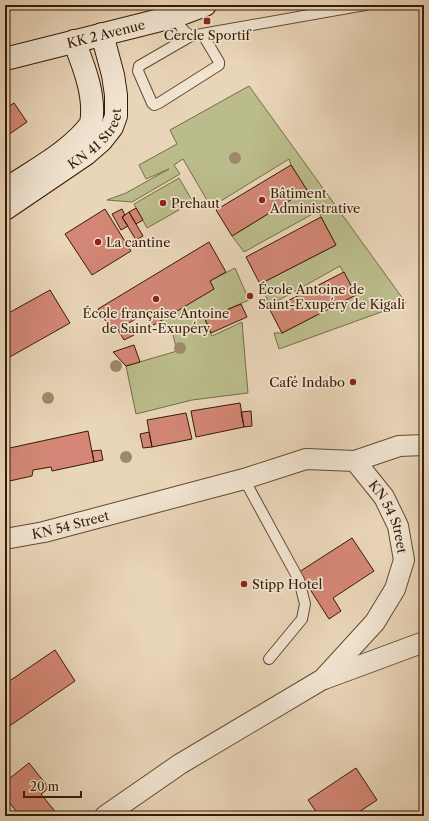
<svg xmlns="http://www.w3.org/2000/svg" width="429" height="821" viewBox="0 0 429 821" font-family="'Libre Caslon Text',serif">
<rect width="100%" height="100%" fill="#e9d5b8"/>
<filter id="stains"><feTurbulence type="fractalNoise" baseFrequency=".005" numOctaves="4"/><feColorMatrix values="0 0 0 0 .2 0 0 0 0 .09 0 0 0 0 .02 0 0 0 .5 -.17"/></filter>
<radialGradient id="worn" r=".72"><stop offset=".6" stop-color="#630" stop-opacity="0"/><stop offset="1" stop-color="#630" stop-opacity=".3"/></radialGradient>
<path fill="#bbbc8b" stroke="#786c46" d="M249,86L406,303L279,349L274,333H282L355,295L340,266L270,305L260,284L336,245L318,211L244,252L232,236L307,190L291,165L289,159L211,207L183,159L174,165L180,174L132,202L107,200L126,193L169,169L146,179L139,165L177,144L170,130Z
M179,178L193,202L147,228L134,204Z
M235,268L249,300L205,319L212,336L242,322L248,393L192,400L136,414L126,366L177,351L172,331L166,333L160,316L214,289L210,281Z"/>
<path fill="#d48776" stroke="#361b02" d="M14,103L27,122L8,135L5,131V109Z
M291,165L307,190L232,236L216,210Z
M136,208L143,220L136,224L129,212Z
M105,209L131,251L92,275L65,234Z
M122,209L125,215L122,217L128,226L121,230L112,214Z
M129,212L143,236L136,240L122,217Z
M321,217L336,245L260,284L246,257Z
M209,242L226,272L210,281L214,289L152,326L144,314L127,324L134,335L124,340L117,328L112,331L98,309Z
M344,272L356,295L282,333L270,310Z
M50,290L70,323L8,358L5,352V315Z
M241,304L247,317L211,333L205,319Z
M134,345L140,362L126,366L113,352Z
M240,403L244,427L196,437L191,411Z
M251,411L252,426L244,427L241,412Z
M186,413L192,439L152,447L147,420Z
M88,431L94,462L52,471L51,467L33,470L32,476L5,482V449Z
M149,432L152,447L143,448L140,434Z
M101,450L103,460L94,462L92,451Z
M352,538L374,571L333,598L341,611L329,619L299,572Z
M55,650L75,681L5,729V684Z
M29,763L49,788L41,794L57,814L55,816H20L5,797V782Z
M356,768L377,800L353,816H319L308,800Z"/>
<g fill="none" stroke-linecap="round" stroke-linejoin="round">
<g stroke="#634a30" stroke-width="12">
<path id="lane" d="M176,16C180,26 182,31 191,36L365,5
M191,36L139,66L138,71L152,103L154,105L159,103L219,65V62L203,35
M244,479L299,580L305,604L302,619L269,659"/>
</g>
<g stroke="#634a30" stroke-width="22">
<g id="street">
<path d="M355,461L399,446L424,445"/>
<path id="s1" d="M5,539L44,532L244,479L306,459L355,461L384,497L398,526L404,560L395,589L375,622L323,679L180,764L105,816"/>
<path d="M324,679L424,642"/>
</g>
</g>
<g stroke="#361b02" stroke-width="24">
<g id="secondary">
<path id="s2" d="M5,59L176,16L205,5"/>
<path d="M5,190C34,170 69,153 91,124C96,96 84,67 74,41"/>
<path id="s3" d="M5,209L86,154L101,141L112,127L116,116V95L113,75L102,34"/>
</g>
</g>
<use href="#lane" stroke="#f1e4d1" stroke-width="10"/>
<use href="#street" stroke="#f1e4d1" stroke-width="20"/>
<use href="#secondary" stroke="#f1e4d1" stroke-width="22"/>
</g>
<g fill="#9d896a">
<circle cx="235" cy="158" r="6"/>
<circle cx="180" cy="348" r="6"/>
<circle cx="116" cy="366" r="6"/>
<circle cx="48" cy="398" r="6"/>
<circle cx="126" cy="457" r="6"/>
</g>
<g fill="#8f2418" stroke="#f1e4d1" stroke-width="1.5">
<rect x="203" y="17" width="8" height="8" rx="2"/>
<circle cx="262" cy="200" r="4"/>
<circle cx="163" cy="203" r="4"/>
<circle cx="98" cy="242" r="4"/>
<circle cx="250" cy="296" r="4"/>
<circle cx="156" cy="299" r="4"/>
<circle cx="353" cy="382" r="4"/>
<circle cx="244" cy="584" r="4"/>
</g>
<g text-anchor="middle" dominant-baseline="central" stroke-width="3.5" stroke-linejoin="round" paint-order="stroke">
<g font-size="13" fill="#361b02" stroke="#f1e4d1">
<text stroke="none"><textPath href="#s2" startOffset="104">KK 2 Avenue</textPath></text>
<text stroke="none"><textPath href="#s3" startOffset="116">KN 41 Street</textPath></text>
<text stroke="none"><textPath href="#s1" startOffset="427">KN 54 Street</textPath></text>
<text stroke="none"><textPath href="#s1" startOffset="67">KN 54 Street</textPath></text>
</g>
<g font-size="13" fill="#361b02" stroke="#f1e4d1" text-anchor="start">
<text x="207" y="35" text-anchor="middle">Cercle Sportif</text>
<text x="270" y="193">Bâtiment<tspan x="270" dy="15">Administrative</tspan></text>
<text x="171" y="203">Prehaut</text>
<text x="106" y="242">La cantine</text>
<text x="258" y="289">École Antoine de<tspan x="258" dy="15">Saint-Exupéry de Kigali</tspan></text>
<text x="156" y="313" text-anchor="middle">École française Antoine<tspan x="156" dy="15">de Saint-Exupéry</tspan></text>
<text x="345" y="382" text-anchor="end">Café Indabo</text>
<text x="252" y="584">Stipp Hotel</text>
</g>
</g>
<rect width="429" height="821" fill="none" stroke="#e9d5b8" stroke-width="20"/>
<rect x="6" y="6" width="417" height="809" fill="none" stroke="#361b02" stroke-width="2"/>
<rect x="10" y="10" width="409" height="801" fill="none" stroke="#361b02"/>
<path d="M24 791v6h57v-6" fill="none" stroke="#361b02" stroke-width="2"/>
<text x="30" y="791" font-size="12" fill="#361b02" stroke="#f1e4d1" stroke-width="3" paint-order="stroke">20 m</text>
<rect width="100%" height="100%" filter="url(#stains)"/>
<rect width="100%" height="100%" fill="url(#worn)"/>
</svg>
